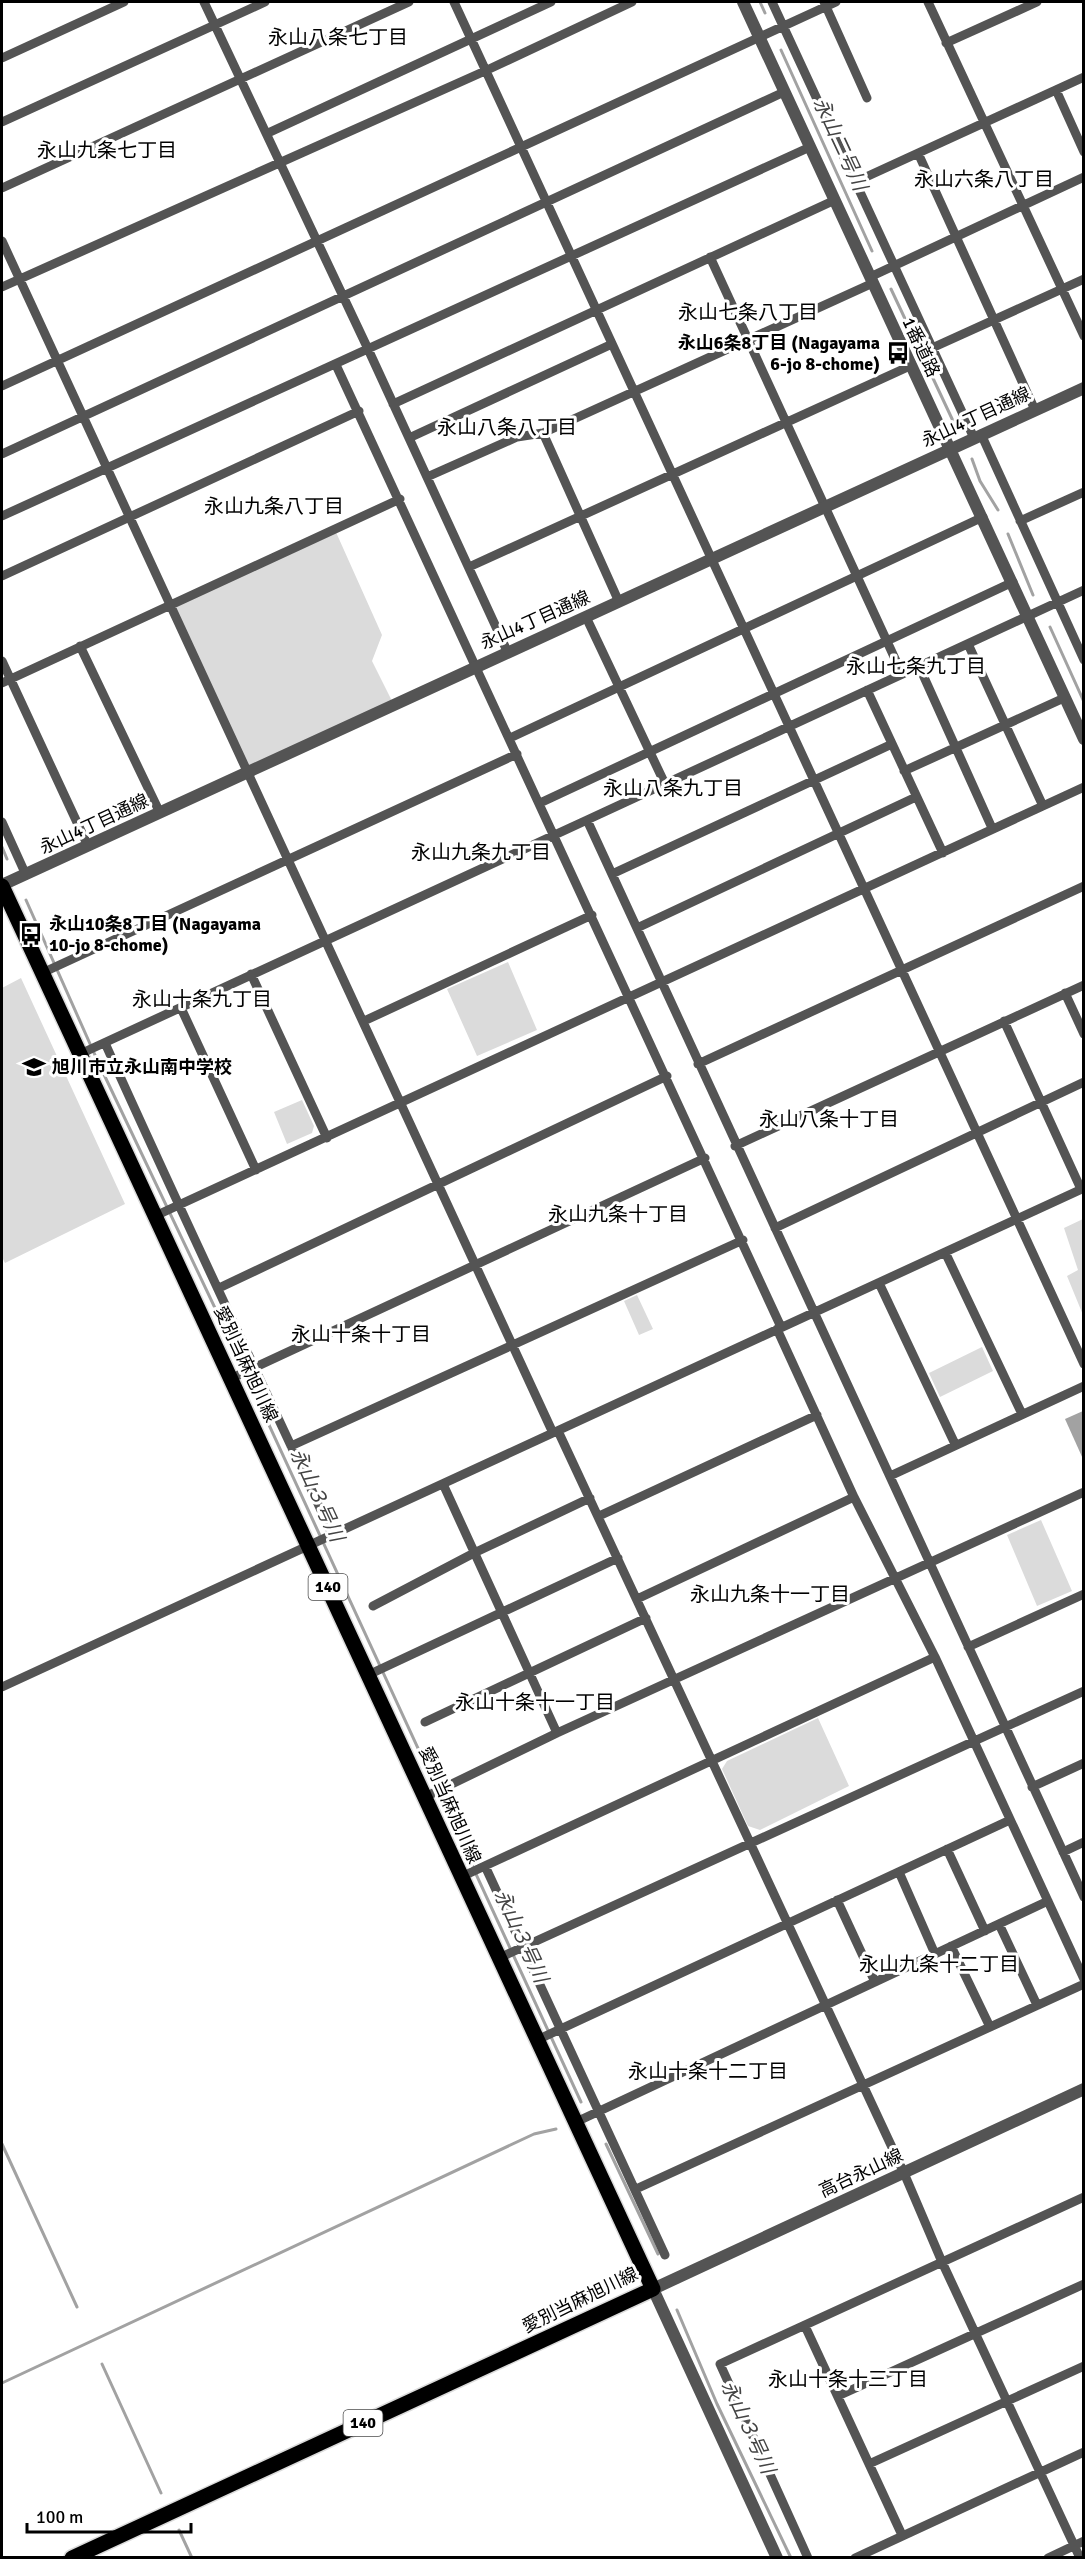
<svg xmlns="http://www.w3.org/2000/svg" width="1085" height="2559" viewBox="0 0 1085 2559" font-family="Signika,'Noto Sans JP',sans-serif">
<rect width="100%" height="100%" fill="#fff"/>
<path fill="#dbdbdb" d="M335,530L382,635L372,661L394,705L248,773L169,604Z
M508,962L537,1030L477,1056L447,989Z
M21,978L125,1204L5,1263L2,1257V988Z
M302,1100L314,1126L312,1133L287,1144L274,1112Z
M1083,1219V1315L1067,1276L1078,1270L1064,1228Z
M637,1295L653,1329L639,1335L624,1301Z
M982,1347L993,1371L940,1397L929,1373Z
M1041,1520L1072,1591L1037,1606L1007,1535Z
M818,1718L849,1786L760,1830L748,1826L722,1769L727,1761Z"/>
<path fill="#a2a2a2" d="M1083,1411V1459L1065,1419Z"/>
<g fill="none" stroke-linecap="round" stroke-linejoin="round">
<path stroke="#a2a2a2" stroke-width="3" d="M760,2L765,13
M781,50L872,251
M891,289L954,423
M972,459L980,481L998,510
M1008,534L1033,595
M1050,627L1084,702
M2,847L7,859
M26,900L99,1064L244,1369
M246,1375L581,2102
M2,2144L77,2307
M606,2144L658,2254
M677,2310L717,2404L791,2558
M102,2364L161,2493
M2,2383L534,2134L556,2129
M179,2530L192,2558"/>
<g stroke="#dbdbdb" stroke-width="18">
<path id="primary" d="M2,886L653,2289L72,2558"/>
</g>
<path stroke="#545454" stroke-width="9" d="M204,2L368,349L508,653
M454,2L1084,1364
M772,2L974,438
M824,2L867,98
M928,2L1084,336
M946,43L1037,2
M2,58L124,2
M1056,90L1084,152
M2,122L265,2
M268,133L551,2
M918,153L1035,410
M855,182L1084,77
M2,188L409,2
M2,241L553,1433
M710,257L902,674
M870,277L1084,177
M2,287L485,71L632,2
M932,348L1084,279
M336,365L781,1327
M2,386L836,2
M393,404L835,200
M543,433L619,602
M981,434L1084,660
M409,438L612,344
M2,454L784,92
M427,477L517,437L543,433L873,283
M2,516L810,147
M1020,521L1084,492
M469,567L910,366
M2,576L359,411
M586,617L665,784
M968,644L1043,806
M80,646L160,813
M2,661L88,846
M919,666L992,828
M2,683L400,499
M867,690L943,853
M510,738L983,517
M904,771L1064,698
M540,803L1013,582
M587,820L1084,590
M2,822L26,875
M612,874L892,744
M637,928L916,797
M42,973L517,754
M251,974L327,1138
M1065,993L1084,1034
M181,1008L256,1170
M364,1021L592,915
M1004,1021L1081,1189
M105,1043C179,1208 256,1370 332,1534
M80,1054L587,820L1084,1897
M698,1064L1084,886
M735,1146L1084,985
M155,1216L1084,787
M775,1228L1084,1082
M945,1252L1022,1414
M879,1283L955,1444
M219,1288L667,1076
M777,1329L854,1497L935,1657L1084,1979
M230,1379L705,1158
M558,1431L904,2173L942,2262L1080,2558
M291,1446L743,1240
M890,1476L1084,1386
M443,1484L557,1733
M599,1516L817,1415
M637,1599L854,1497
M373,1606L474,1553L590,1498
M968,1647L1084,1594
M368,1675L618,1558
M2,1687L1084,1188
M425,1722L646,1618
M1032,1787L1084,1763
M425,1797L557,1733L1084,1492
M947,1849L985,1931
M1063,1852L1084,1842
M485,1866L665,2255
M899,1872L935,1954
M461,1877L935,1657
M837,1900L875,1982
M999,1924L1037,2005
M951,1946L990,2027
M499,1958L1084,1691
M537,2040L1010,1820
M576,2122L1048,1901
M636,2189L1084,1984
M805,2326L902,2535
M838,2396L1084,2284
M869,2464L1084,2366
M808,2558L720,2364L1084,2197
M855,2558L1084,2452
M1048,2558L1084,2541"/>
<path stroke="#545454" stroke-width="12" d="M743,2L1084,739
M2,885L1084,388
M777,2558L653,2289L1084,2089"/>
<use href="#primary" stroke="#000" stroke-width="15"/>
</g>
<defs>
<g id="bus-bare" transform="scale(1.8)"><path d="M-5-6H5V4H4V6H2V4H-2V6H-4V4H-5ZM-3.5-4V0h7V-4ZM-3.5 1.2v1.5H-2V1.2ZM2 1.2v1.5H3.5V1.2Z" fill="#000" stroke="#fff" stroke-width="2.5" paint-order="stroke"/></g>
<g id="school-bare" transform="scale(1.8)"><path d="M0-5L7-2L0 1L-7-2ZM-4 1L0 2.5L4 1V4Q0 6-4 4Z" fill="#000" stroke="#fff" stroke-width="2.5" paint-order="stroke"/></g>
</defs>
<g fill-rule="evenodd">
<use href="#bus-bare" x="898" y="353"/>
<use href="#bus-bare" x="31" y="934"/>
<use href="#school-bare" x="34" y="1067"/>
</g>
<g text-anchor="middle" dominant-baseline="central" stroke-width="6" stroke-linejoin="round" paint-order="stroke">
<g fill="#fff" stroke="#4c4c4c" stroke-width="1.5">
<rect x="308.5" y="1574" width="39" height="26" rx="4.5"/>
<rect x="343.5" y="2410" width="39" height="26" rx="4.5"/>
</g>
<g font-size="16" font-weight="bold" fill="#000">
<text x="328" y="1587">140</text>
<text x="363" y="2423">140</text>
</g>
<g font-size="18" font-weight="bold" fill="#000" stroke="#fff" text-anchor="start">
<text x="880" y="343" text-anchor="end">永山6条8丁目 (Nagayama<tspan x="880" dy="21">6-jo 8-chome)</tspan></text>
<text x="49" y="924">永山10条8丁目 (Nagayama<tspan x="49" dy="21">10-jo 8-chome)</tspan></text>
<text x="52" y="1067">旭川市立永山南中学校</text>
</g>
<g font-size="18" fill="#000" stroke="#fff">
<text transform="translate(921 347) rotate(65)">1番道路</text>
<text transform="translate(976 417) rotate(-25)">永山4丁目通線</text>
<text transform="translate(535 620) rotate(-24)">永山4丁目通線</text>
<text transform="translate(94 824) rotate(-25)">永山4丁目通線</text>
<text transform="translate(246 1364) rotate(65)">愛別当麻旭川線</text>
<text transform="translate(450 1805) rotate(66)">愛別当麻旭川線</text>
<text transform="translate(861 2173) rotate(-25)">高台永山線</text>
<text transform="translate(580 2300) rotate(-26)">愛別当麻旭川線</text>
</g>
<g font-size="20" fill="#000" stroke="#fff">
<text x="338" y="37">永山八条七丁目</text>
<text x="107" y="150">永山九条七丁目</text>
<text x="984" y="179">永山六条八丁目</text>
<text x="748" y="312">永山七条八丁目</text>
<text x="507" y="427">永山八条八丁目</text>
<text x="274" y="506">永山九条八丁目</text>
<text x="916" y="666">永山七条九丁目</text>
<text x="673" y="788">永山八条九丁目</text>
<text x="481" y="852">永山九条九丁目</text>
<text x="202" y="999">永山十条九丁目</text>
<text x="829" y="1119">永山八条十丁目</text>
<text x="618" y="1214">永山九条十丁目</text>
<text x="361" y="1334">永山十条十丁目</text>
<text x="770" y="1594">永山九条十一丁目</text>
<text x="535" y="1702">永山十条十一丁目</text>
<text x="939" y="1964">永山九条十二丁目</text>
<text x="708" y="2071">永山十条十二丁目</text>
<text x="848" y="2379">永山十条十三丁目</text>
</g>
<g font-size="20" font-style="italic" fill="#434343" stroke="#fff">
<text transform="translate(840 144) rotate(65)">永山二号川</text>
<text transform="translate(317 1495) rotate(65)">永山３号川</text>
<text transform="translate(521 1936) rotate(65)">永山３号川</text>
<text transform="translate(748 2427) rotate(65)">永山３号川</text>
</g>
</g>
<rect width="1085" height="2559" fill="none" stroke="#000000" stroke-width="6"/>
<path d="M27 2523v9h164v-9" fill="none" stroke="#000000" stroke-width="3"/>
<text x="36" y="2523" font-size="18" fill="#000000" stroke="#ffffff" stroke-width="4.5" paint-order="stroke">100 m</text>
</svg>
